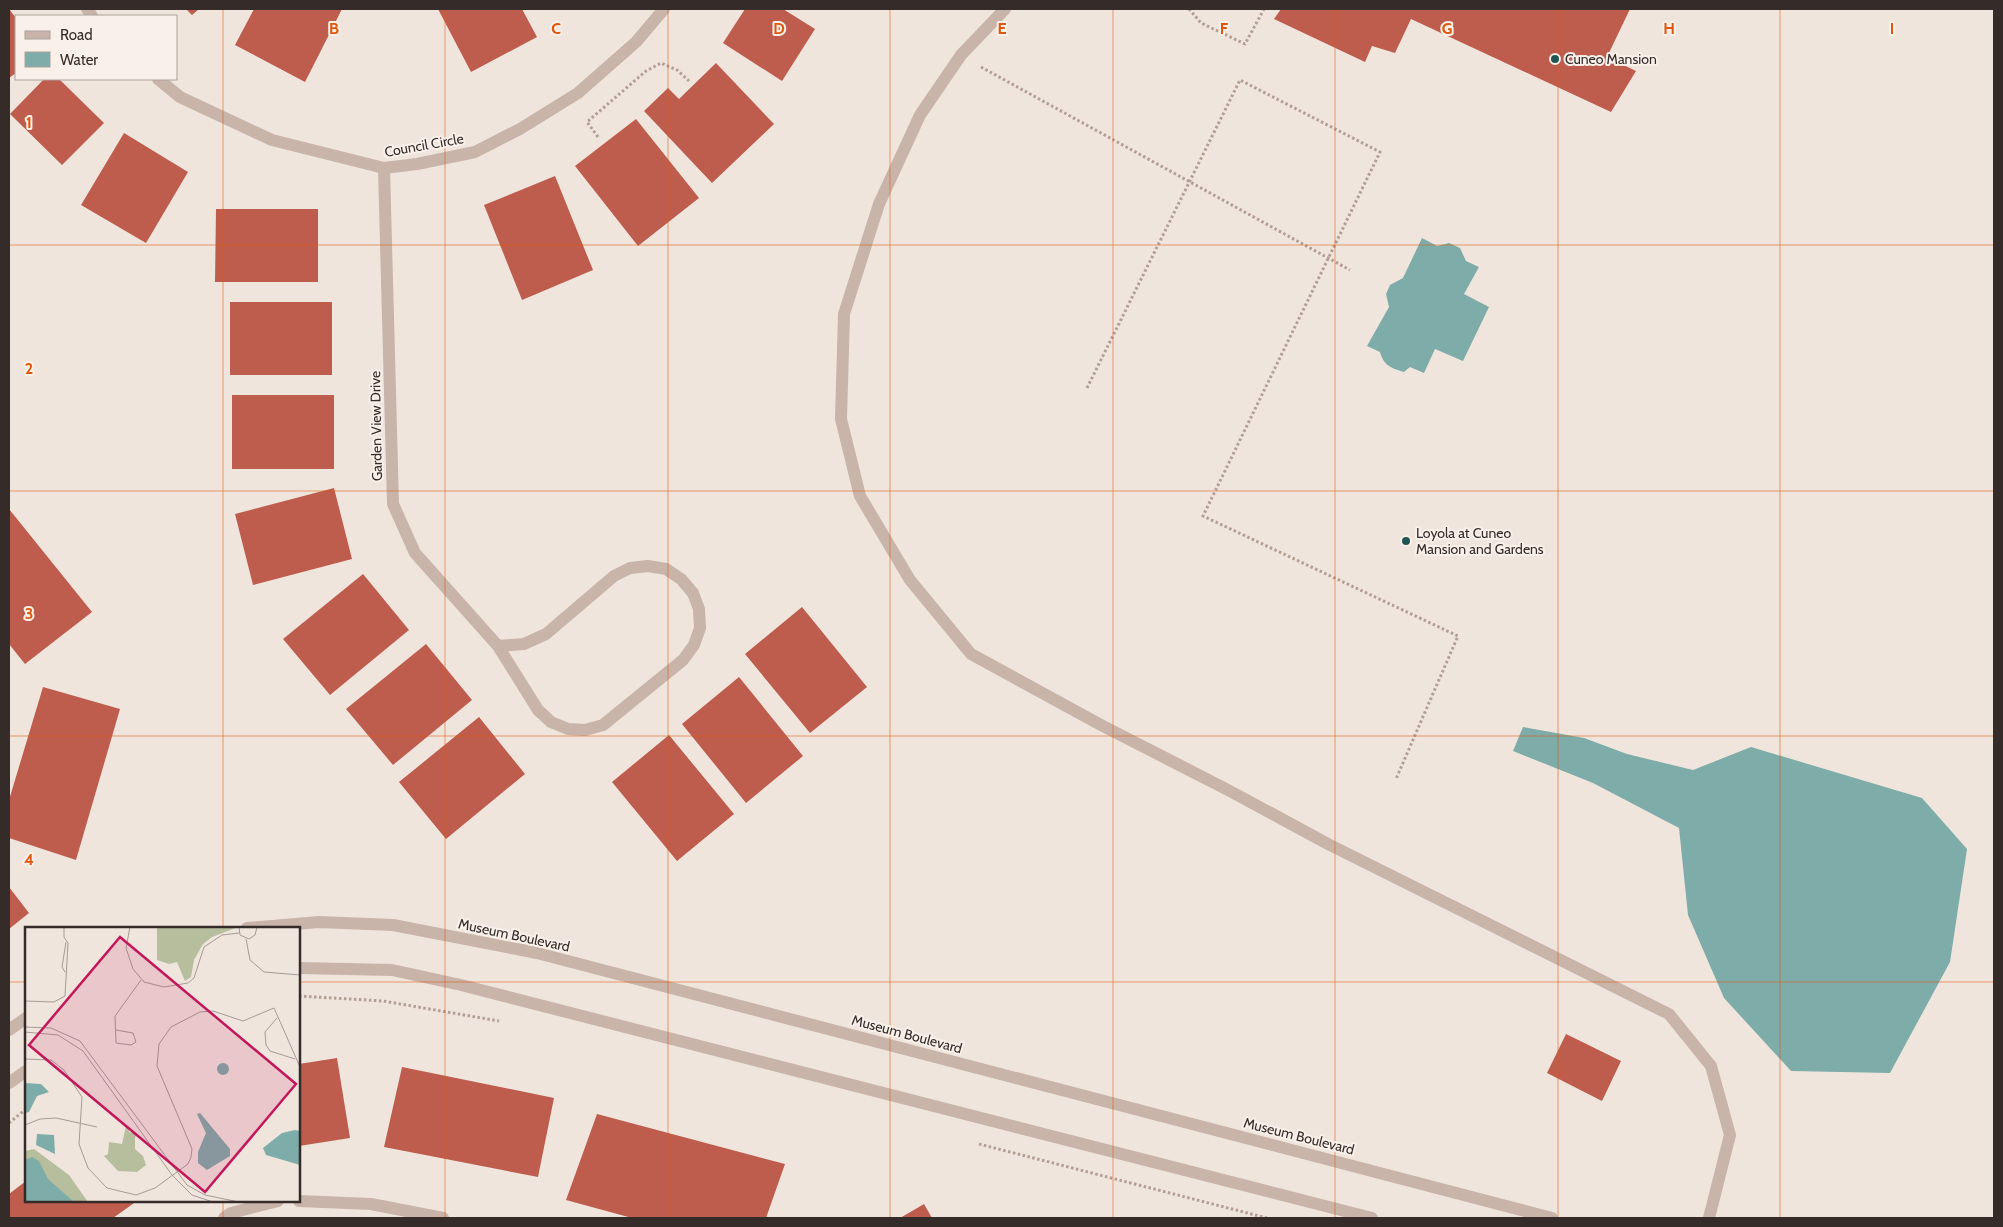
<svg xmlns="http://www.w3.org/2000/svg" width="2003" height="1227" viewBox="0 0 2003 1227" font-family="Cabin,sans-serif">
<rect width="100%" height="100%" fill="#f0e5dd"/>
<path fill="#7eaca9" d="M1422,238L1437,246L1449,243L1460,248L1466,261L1479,267L1464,294L1489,307L1463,361L1435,349L1424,373L1410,367L1404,372C1391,368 1384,366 1380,352L1367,346L1389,307L1386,294L1390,285L1403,278Z
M1523,727L1584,738L1627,754L1693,770L1751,747L1922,798L1967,849L1950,962L1890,1073L1791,1071L1724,998L1688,915L1679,828L1593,783L1513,751Z"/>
<path fill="#be5d4d" d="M9,9L16,18V73L9,78Z
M186,9H199L192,15Z
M254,9H342L305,82L235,45Z
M438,9H522L537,37L471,72Z
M745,9H783L815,29L782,81L723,43Z
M1281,9H1630L1607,57L1636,71L1611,112L1411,19L1395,53L1372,46L1365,62L1274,19Z
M716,63L774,124L712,183L644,111L668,88L679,99Z
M44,79H59L104,123L62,165L10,114Z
M636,119L699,198L638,246L575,166Z
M124,133L188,172L146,243L81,205Z
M555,176L593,270L522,300L484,205Z
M216,209H318V282H215Z
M230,302H332V375H230Z
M232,395H334V469H232Z
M334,488L352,559L253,585L235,514Z
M9,509L92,612L25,664L9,644Z
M363,574L409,630L330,695L283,639Z
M802,607L867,687L810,733L745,654Z
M426,644L472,700L393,765L346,709Z
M739,677L803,756L746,803L682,724Z
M43,687L120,709L76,860L9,838V800Z
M479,717L525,774L446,839L399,782Z
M669,735L734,814L677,861L612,782Z
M9,887L29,913L9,929Z
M1566,1034L1621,1061L1602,1101L1547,1073Z
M337,1058L350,1138L299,1146V1064Z
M402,1067L554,1098L538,1177L384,1147Z
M597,1114L785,1164L766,1218H632L566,1200Z
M26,1181V1201H137L113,1218H9V1194Z
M924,1204L932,1218H900Z"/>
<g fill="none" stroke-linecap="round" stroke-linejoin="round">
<path stroke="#b39e94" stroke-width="3" stroke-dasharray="2.5 2.5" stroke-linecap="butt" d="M1189,9L1201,23L1245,44L1264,9
M981,67L1350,270
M598,137L587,122L646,71L661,63L677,70L689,81
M1087,388L1240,80L1380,152L1203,516L1458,636L1396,779
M299,996L383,1001L499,1021
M9,1123L26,1109
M979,1144L1267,1218"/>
<path stroke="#c8b4a9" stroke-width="12" d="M87,9L92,16
M1005,9L961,55L920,115L879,204L844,314L841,419L860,496L910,580L971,654L1101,725L1228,790L1328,844L1669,1014L1711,1066L1730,1135L1709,1218
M158,79L180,97L272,140L384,168L417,164L475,152L520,129L578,93L636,42L664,9
M384,168L393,504L415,553L498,646L538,710L551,722L568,729L585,730L603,725L683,660L694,645L700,628L699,609L693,593L681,579L666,569L648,566L630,568L614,576L546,634L524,644L498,646
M247,928L319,922L393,925L537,953L1552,1218
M299,968L392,970L461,985L1372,1218
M9,1030L26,1018
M9,1083L26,1071
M299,1201L371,1204L443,1218
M224,1218L231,1213L278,1201"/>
</g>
<path fill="none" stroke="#df570d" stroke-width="1" stroke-opacity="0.55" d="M223,9V928M445,9V1218M668,9V1218M890,9V1218M1113,9V1218M1335,9V1218M1558,9V1218M1780,9V1218M9,245H1994M9,491H1994M9,736H1994M9,982H26M299,982H1994M223,1201V1218"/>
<g fill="#215452" stroke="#f8f0e9" stroke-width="2">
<circle cx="1555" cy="59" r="5"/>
<circle cx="1406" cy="541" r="5"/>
</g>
<g text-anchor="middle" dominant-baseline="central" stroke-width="4" stroke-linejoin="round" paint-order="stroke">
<g font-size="14" fill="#352b29" stroke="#f8f0e9" text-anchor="start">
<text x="1565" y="59">Cuneo Mansion</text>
<text x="1416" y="533">Loyola at Cuneo<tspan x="1416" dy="16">Mansion and Gardens</tspan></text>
</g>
<g font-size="14" fill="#352b29" stroke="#f8f0e9">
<text transform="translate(424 145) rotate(-10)">Council Circle</text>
<text transform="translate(376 426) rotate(-91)">Garden View Drive</text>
<text transform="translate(514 935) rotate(12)">Museum Boulevard</text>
<text transform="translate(907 1034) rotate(15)">Museum Boulevard</text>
<text transform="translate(1299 1136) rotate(14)">Museum Boulevard</text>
</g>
</g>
<g transform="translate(25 927)">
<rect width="275" height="275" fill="#f0e5dd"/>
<path d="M132,0H213L187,10L178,17L169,33L166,50L160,54L152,35L144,37L132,33ZM101,199L105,206L109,204L112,208L110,210V222L118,229L121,238L112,245L93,244L79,229L83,227L84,215L97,217ZM9,222L44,248L63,275H0V224Z" fill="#b7be9e"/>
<path d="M192 142a6 6 0 1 1 12 0a6 6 0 1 1-12 0ZM0,156L16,157L24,165L12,169L4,185L0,186ZM175,186L205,222V229L182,243L173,236V225L181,206L172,187ZM270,203L275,204V238L241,228L238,221L257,206ZM12,207L29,208L30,227L11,218ZM7,230L14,234L23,252L49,275H0V233Z" fill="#7eaca9"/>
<path fill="none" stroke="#a59b95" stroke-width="1" d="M105,0L101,21L108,42L119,55L139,60L163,56L169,51L179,20L197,8L214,6M214,0L215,8L224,12L230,8L232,0M221,12L225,33L239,45L275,48M40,45L37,40L41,15M0,74L29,75L40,69L43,16L39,10V0M252,91L240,105L241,118L245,124L270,132M0,100L26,101L55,114L162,258L180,268L214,275M91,103L108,106L111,115L106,118L91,116L90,89L116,53M0,105L33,108L58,124L147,248L167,268L188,275M0,132L26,133L39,143L57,170L54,217L63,241L82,261L111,268L130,261L163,237L166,230L167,222L132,139L134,117L146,100L175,85L188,84L218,94L249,81L275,140M0,198L15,192L31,191L72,200"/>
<path fill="#c2185b" fill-opacity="0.15" stroke="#c2185b" stroke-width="2.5" d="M95,10L271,157L180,265L4,118Z"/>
<rect width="275" height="275" fill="none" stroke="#352b29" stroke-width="2.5"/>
</g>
<g font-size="16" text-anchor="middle" font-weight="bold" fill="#df570d" stroke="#f8f0e9" stroke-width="4" stroke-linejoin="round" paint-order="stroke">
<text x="334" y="34">B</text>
<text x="556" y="34">C</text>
<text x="779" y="34">D</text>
<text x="1002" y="34">E</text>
<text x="1224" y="34">F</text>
<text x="1447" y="34">G</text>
<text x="1669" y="34">H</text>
<text x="1892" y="34">I</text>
<text x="29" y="128">1</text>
<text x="29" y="374">2</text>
<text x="29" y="619">3</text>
<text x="29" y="865">4</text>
</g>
<rect width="2003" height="1227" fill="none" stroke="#352b29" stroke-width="20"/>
<rect x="15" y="15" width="162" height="65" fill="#f8f0e9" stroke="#aaa19c"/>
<rect x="25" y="31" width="25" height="8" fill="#c8b4a9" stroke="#aaa19c"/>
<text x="60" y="40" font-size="15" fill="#352b29">Road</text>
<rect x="25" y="52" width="25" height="15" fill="#7eaca9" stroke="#aaa19c"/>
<text x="60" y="65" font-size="15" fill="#352b29">Water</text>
</svg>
